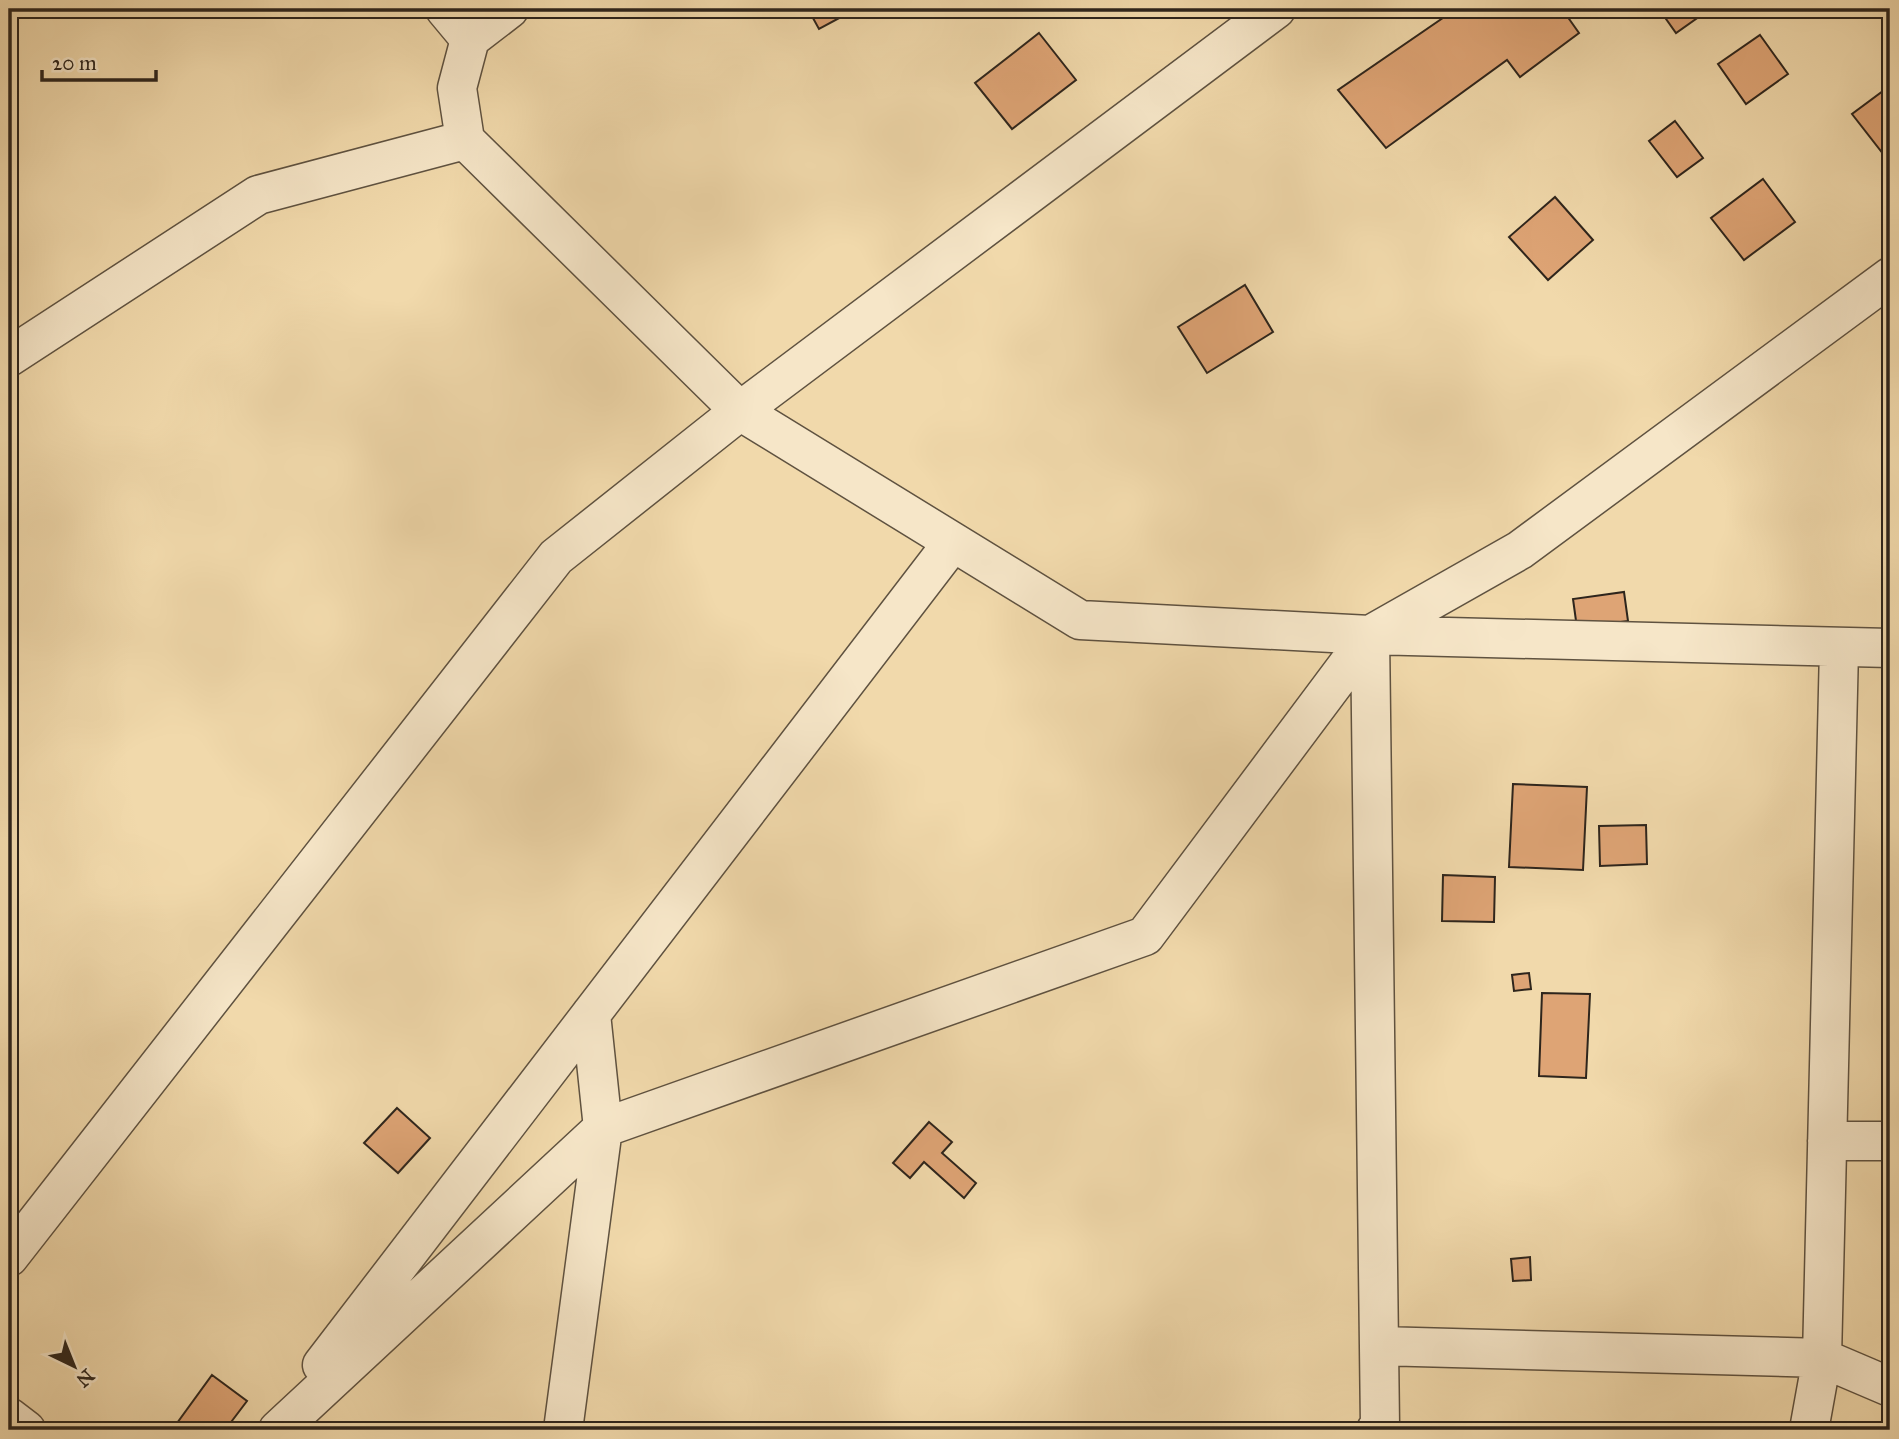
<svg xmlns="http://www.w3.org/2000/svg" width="1899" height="1439" viewBox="0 0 1899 1439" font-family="'IM FELL Great Primer',serif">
<rect width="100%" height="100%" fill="#f1d9ab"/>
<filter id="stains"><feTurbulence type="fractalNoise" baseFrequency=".00286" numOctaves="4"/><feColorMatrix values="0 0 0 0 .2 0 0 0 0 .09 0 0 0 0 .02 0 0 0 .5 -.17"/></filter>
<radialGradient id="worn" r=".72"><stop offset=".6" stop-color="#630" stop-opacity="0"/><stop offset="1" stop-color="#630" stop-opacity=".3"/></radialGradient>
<path fill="#dea475" stroke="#2e251c" stroke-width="2" d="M808,9H856L819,29Z
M1456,9H1562L1579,33L1520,77L1507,60L1386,148L1338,90Z
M1659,9H1710L1676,33Z
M1039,33L1076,80L1012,129L975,83Z
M1760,35L1788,74L1746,104L1718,64Z
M1883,91L1890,101V150L1884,155L1852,114Z
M1675,121L1703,158L1677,177L1649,141Z
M1763,179L1795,222L1744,260L1711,218Z
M1555,197L1593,240L1548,280L1509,237Z
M1245,285L1273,332L1207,373L1178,327Z
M1624,592L1628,621L1577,628L1573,599Z
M1513,784L1587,787L1583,870L1509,867Z
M1646,825L1647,864L1600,866L1599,826Z
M1443,875L1495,877L1494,922L1442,921Z
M1529,973L1531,989L1514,991L1512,975Z
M1542,993L1590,994L1586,1078L1539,1076Z
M397,1108L430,1138L398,1173L364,1143Z
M929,1122L952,1142L942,1153L976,1183L964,1198L924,1162L910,1178L893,1163Z
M1530,1257L1531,1280L1513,1281L1511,1259Z
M212,1375L247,1401L225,1430H172Z"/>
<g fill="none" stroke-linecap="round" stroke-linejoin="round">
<g stroke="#5f5240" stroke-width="41">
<path id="minor" d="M445,9L470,39
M509,9L470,39L457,88L465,140L740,411L1080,620L1370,635L1890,648
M9,357L258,195L465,140
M1370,635L1380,1426L1376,1430
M1827,1141H1890
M9,1257L556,557L740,411L1276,9
M1379,1346L1822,1358L1890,1387
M322,1365L953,542
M9,1417L26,1430
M278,1430L603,1128L1145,936L1370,635L1520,550L1890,277
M563,1430L603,1128L591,1014
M1809,1430L1822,1358L1839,649"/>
</g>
<use href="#minor" stroke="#f6e6c8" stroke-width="38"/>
</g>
<rect width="1899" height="1439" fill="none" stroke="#f1d9ab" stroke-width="35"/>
<rect x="10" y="10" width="1878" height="1418" fill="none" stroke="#2e251c" stroke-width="3.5"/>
<rect x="18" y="18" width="1864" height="1404" fill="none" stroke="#2e251c" stroke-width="2"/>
<g transform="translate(74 1366) rotate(137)" stroke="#f6e6c8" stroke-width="5" paint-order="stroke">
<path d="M0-5L12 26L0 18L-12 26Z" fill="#2e251c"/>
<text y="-10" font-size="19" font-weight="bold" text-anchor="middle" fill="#2e251c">N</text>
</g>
<path d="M42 70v10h114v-10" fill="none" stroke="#2e251c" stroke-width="3.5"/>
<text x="52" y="70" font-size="21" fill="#2e251c" stroke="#f6e6c8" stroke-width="5" paint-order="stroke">20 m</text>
<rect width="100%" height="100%" filter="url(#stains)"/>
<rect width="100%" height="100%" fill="url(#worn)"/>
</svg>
